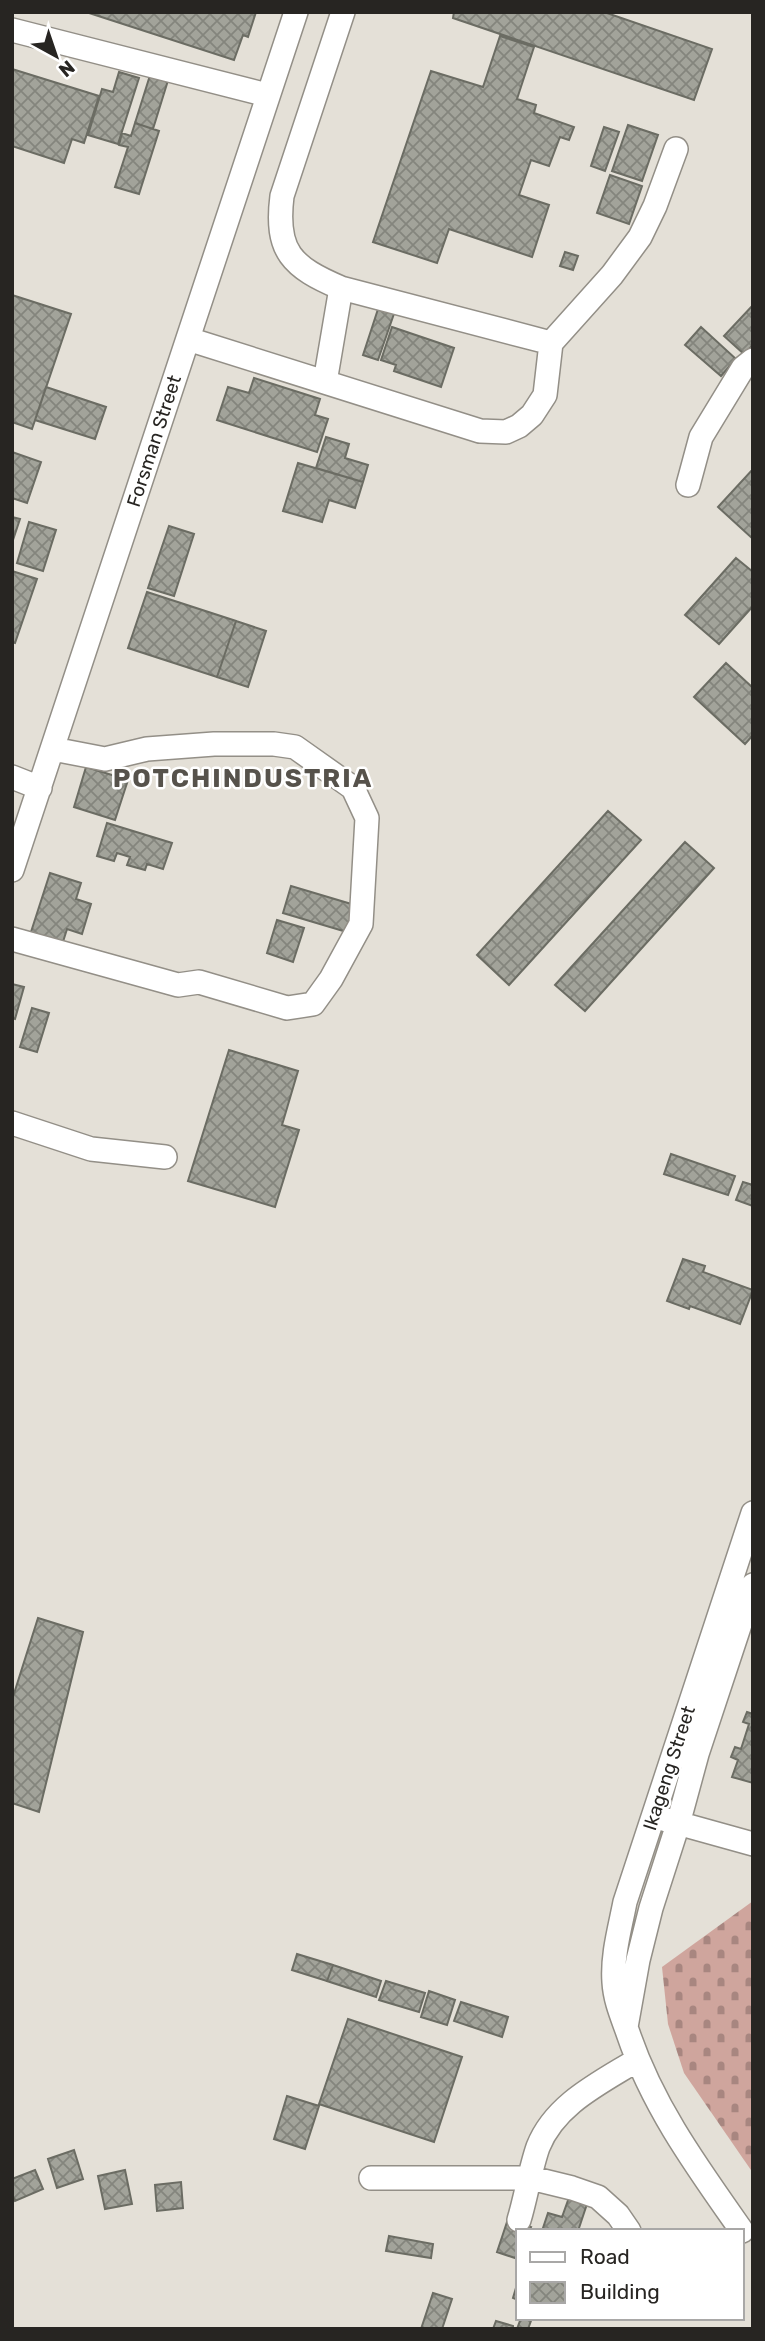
<svg xmlns="http://www.w3.org/2000/svg" width="765" height="2341" viewBox="0 0 765 2341" font-family="Rubik,sans-serif">
<defs>
<pattern id="cemetery-stones" width="16" height="16" patternUnits="userSpaceOnUse" patternTransform="scale(1.75)"><rect width="16" height="16" fill="#cfa59d"/><path d="M2 7V4a2 2 0 0 1 4 0v3zM10 15v-3a2 2 0 0 1 4 0v3z" fill="#a88680"/></pattern>
<pattern id="building-cross-hatch" width="8" height="8" patternUnits="userSpaceOnUse" patternTransform="scale(1.75)"><rect width="8" height="8" fill="#a2a39a"/><path d="M0 0l8 8M0 8l8-8" fill="none" stroke="#84857d"/></pattern>
</defs>
<rect width="100%" height="100%" fill="#e4e0d7"/>
<path fill="url(#cemetery-stones)" d="M753,1901V2173L684,2073L668,2024L662,1967Z"/>
<path fill="url(#building-cross-hatch)" stroke="#6b6c63" stroke-width="2" d="M86,12H256L248,37L243,35L234,60Z
M454,12H604L712,49L694,100L453,18Z
M500,36L534,47L517,99L536,105L534,113L574,127L569,140L560,137L549,166L531,160L519,195L549,205L532,257L449,229L437,263L373,242L431,71L483,87Z
M12,69L99,96L84,143L72,139L64,163L12,146Z
M152,69L170,74L153,129L135,123Z
M119,72L139,78L118,144L88,135L102,89L113,92Z
M135,123L159,131L139,194L115,187L128,147L119,145L122,133L131,136Z
M628,125L658,135L642,181L612,171Z
M604,127L619,132L605,171L591,166Z
M610,175L642,186L629,224L597,213Z
M565,252L578,256L573,270L560,266Z
M12,295L71,314L32,429L12,422Z
M380,303L396,308L378,360L363,355Z
M753,305V345L744,354L724,336Z
M392,327L454,348L441,387L394,371L396,365L381,360Z
M701,327L736,359L721,376L685,345Z
M254,378L320,399L315,415L328,419L317,452L217,420L228,387L249,393Z
M46,387L106,407L95,439L35,420Z
M326,437L349,444L345,458L368,465L363,482L316,468Z
M12,452L41,462L27,503L12,498Z
M298,463L363,482L355,508L329,500L322,522L283,511Z
M753,469V539L718,507Z
M12,517L20,519L12,543Z
M29,522L56,530L43,571L17,563Z
M169,526L194,534L174,596L148,588Z
M736,558L753,572V606L719,644L685,615Z
M12,571L37,579L15,643L12,642Z
M147,592L236,621L217,677L128,648Z
M236,621L266,631L248,687L217,677Z
M726,663L753,688V735L745,744L694,697Z
M86,767L128,780L115,820L74,807Z
M608,811L641,840L509,985L477,955Z
M107,823L172,843L163,869L147,864L145,870L127,865L130,857L117,853L114,861L97,856Z
M685,842L714,868L585,1011L555,985Z
M50,873L81,883L76,899L91,904L82,934L67,929L62,945L30,935Z
M291,886L358,906L350,933L283,913Z
M277,920L304,928L293,962L267,953Z
M12,984L24,987L15,1019L12,1018Z
M32,1008L49,1013L37,1052L20,1047Z
M229,1050L298,1071L282,1125L299,1130L275,1207L188,1181Z
M671,1154L735,1176L728,1195L664,1174Z
M743,1182L753,1185V1206L736,1200Z
M683,1259L705,1266L703,1272L753,1290L740,1324L690,1306L689,1309L667,1301Z
M38,1618L83,1632L39,1812L12,1803V1700Z
M747,1712L753,1714V1783L732,1777L738,1760L731,1757L735,1747L741,1749L749,1724L743,1722Z
M297,1954L333,1965L327,1981L292,1970Z
M333,1965L381,1981L376,1997L327,1981Z
M386,1981L425,1993L419,2012L379,2000Z
M429,1991L455,2000L447,2025L421,2017Z
M461,2002L508,2017L502,2037L454,2021Z
M348,2019L462,2057L434,2142L319,2104Z
M287,2096L319,2106L305,2149L274,2139Z
M74,2150L83,2179L57,2188L48,2159Z
M35,2170L43,2189L15,2201L12,2194V2179Z
M125,2170L132,2204L105,2209L98,2176Z
M181,2182L183,2208L157,2211L155,2185Z
M571,2192L589,2198L578,2231H542L548,2213L562,2217Z
M508,2219L531,2227L529,2231H518V2259L497,2252Z
M389,2236L433,2244L431,2258L386,2251Z
M518,2281V2300L513,2298Z
M433,2293L452,2299L442,2329H421Z
M521,2318H532L528,2329H517Z
M496,2321L513,2326V2329H493Z"/>
<g fill="none" stroke-linecap="round" stroke-linejoin="round">
<g stroke="#938f87" stroke-width="26">
<path id="minor" d="M12,30L267,95
M341,288L551,343
M188,339L480,431L506,432L519,426L532,415L545,395L551,343L612,275L640,237L655,206L676,149
M325,382L341,288C292,267 275,252 282,196L343,12
M688,485L701,437L743,368L753,360
M12,777L40,788
M12,870L296,12
M12,939L178,985L199,982L287,1008L313,1004L331,979L361,924L367,818L353,788L295,747L274,744H214L147,749L105,759L53,749
M12,1123L91,1149L165,1157
M663,1819L753,1844
M626,2027L638,1960L651,1908L678,1824L697,1754L753,1585
M371,2178H531L572,2188L598,2197L618,2215L629,2231
M519,2220C526,2197 530,2170 538,2147C555,2104 600,2083 637,2060
M742,2231C697,2167 653,2107 628,2033C622,2016 615,2000 614,1982C612,1955 620,1928 625,1902L753,1513"/>
</g>
<use href="#minor" stroke="#fff" stroke-width="23"/>
</g>
<g text-anchor="middle" dominant-baseline="central" stroke-width="5" stroke-linejoin="round" paint-order="stroke">
<g font-size="19" fill="#272522" stroke="#fff">
<text transform="translate(154 441) rotate(-72)">Forsman Street</text>
<text transform="translate(669 1768) rotate(-72)">Ikageng Street</text>
</g>
<g font-size="26" font-weight="bold" letter-spacing="2" fill="#56524b" stroke="#fff">
<text x="243" y="778">POTCHINDUSTRIA</text>
</g>
</g>
<rect width="765" height="2341" fill="none" stroke="#272522" stroke-width="28"/>
<rect x="516" y="2229" width="228" height="91" fill="#ffffff" stroke="#a9a8a7" stroke-width="2"/>
<rect x="530" y="2252" width="35" height="10" fill="#ffffff" stroke="#a9a8a7" stroke-width="2"/>
<text x="580" y="2264" font-size="21" fill="#272522">Road</text>
<rect x="530" y="2282" width="35" height="21" fill="url(#building-cross-hatch)" stroke="#a9a8a7" stroke-width="2"/>
<text x="580" y="2299" font-size="21" fill="#272522">Building</text>
<g transform="translate(56 56) rotate(140)" stroke="#ffffff" stroke-width="5" paint-order="stroke">
<path d="M0-5L12 26L0 18L-12 26Z" fill="#272522"/>
<text y="-10" font-size="19" font-weight="bold" text-anchor="middle" fill="#272522">N</text>
</g>
</svg>
